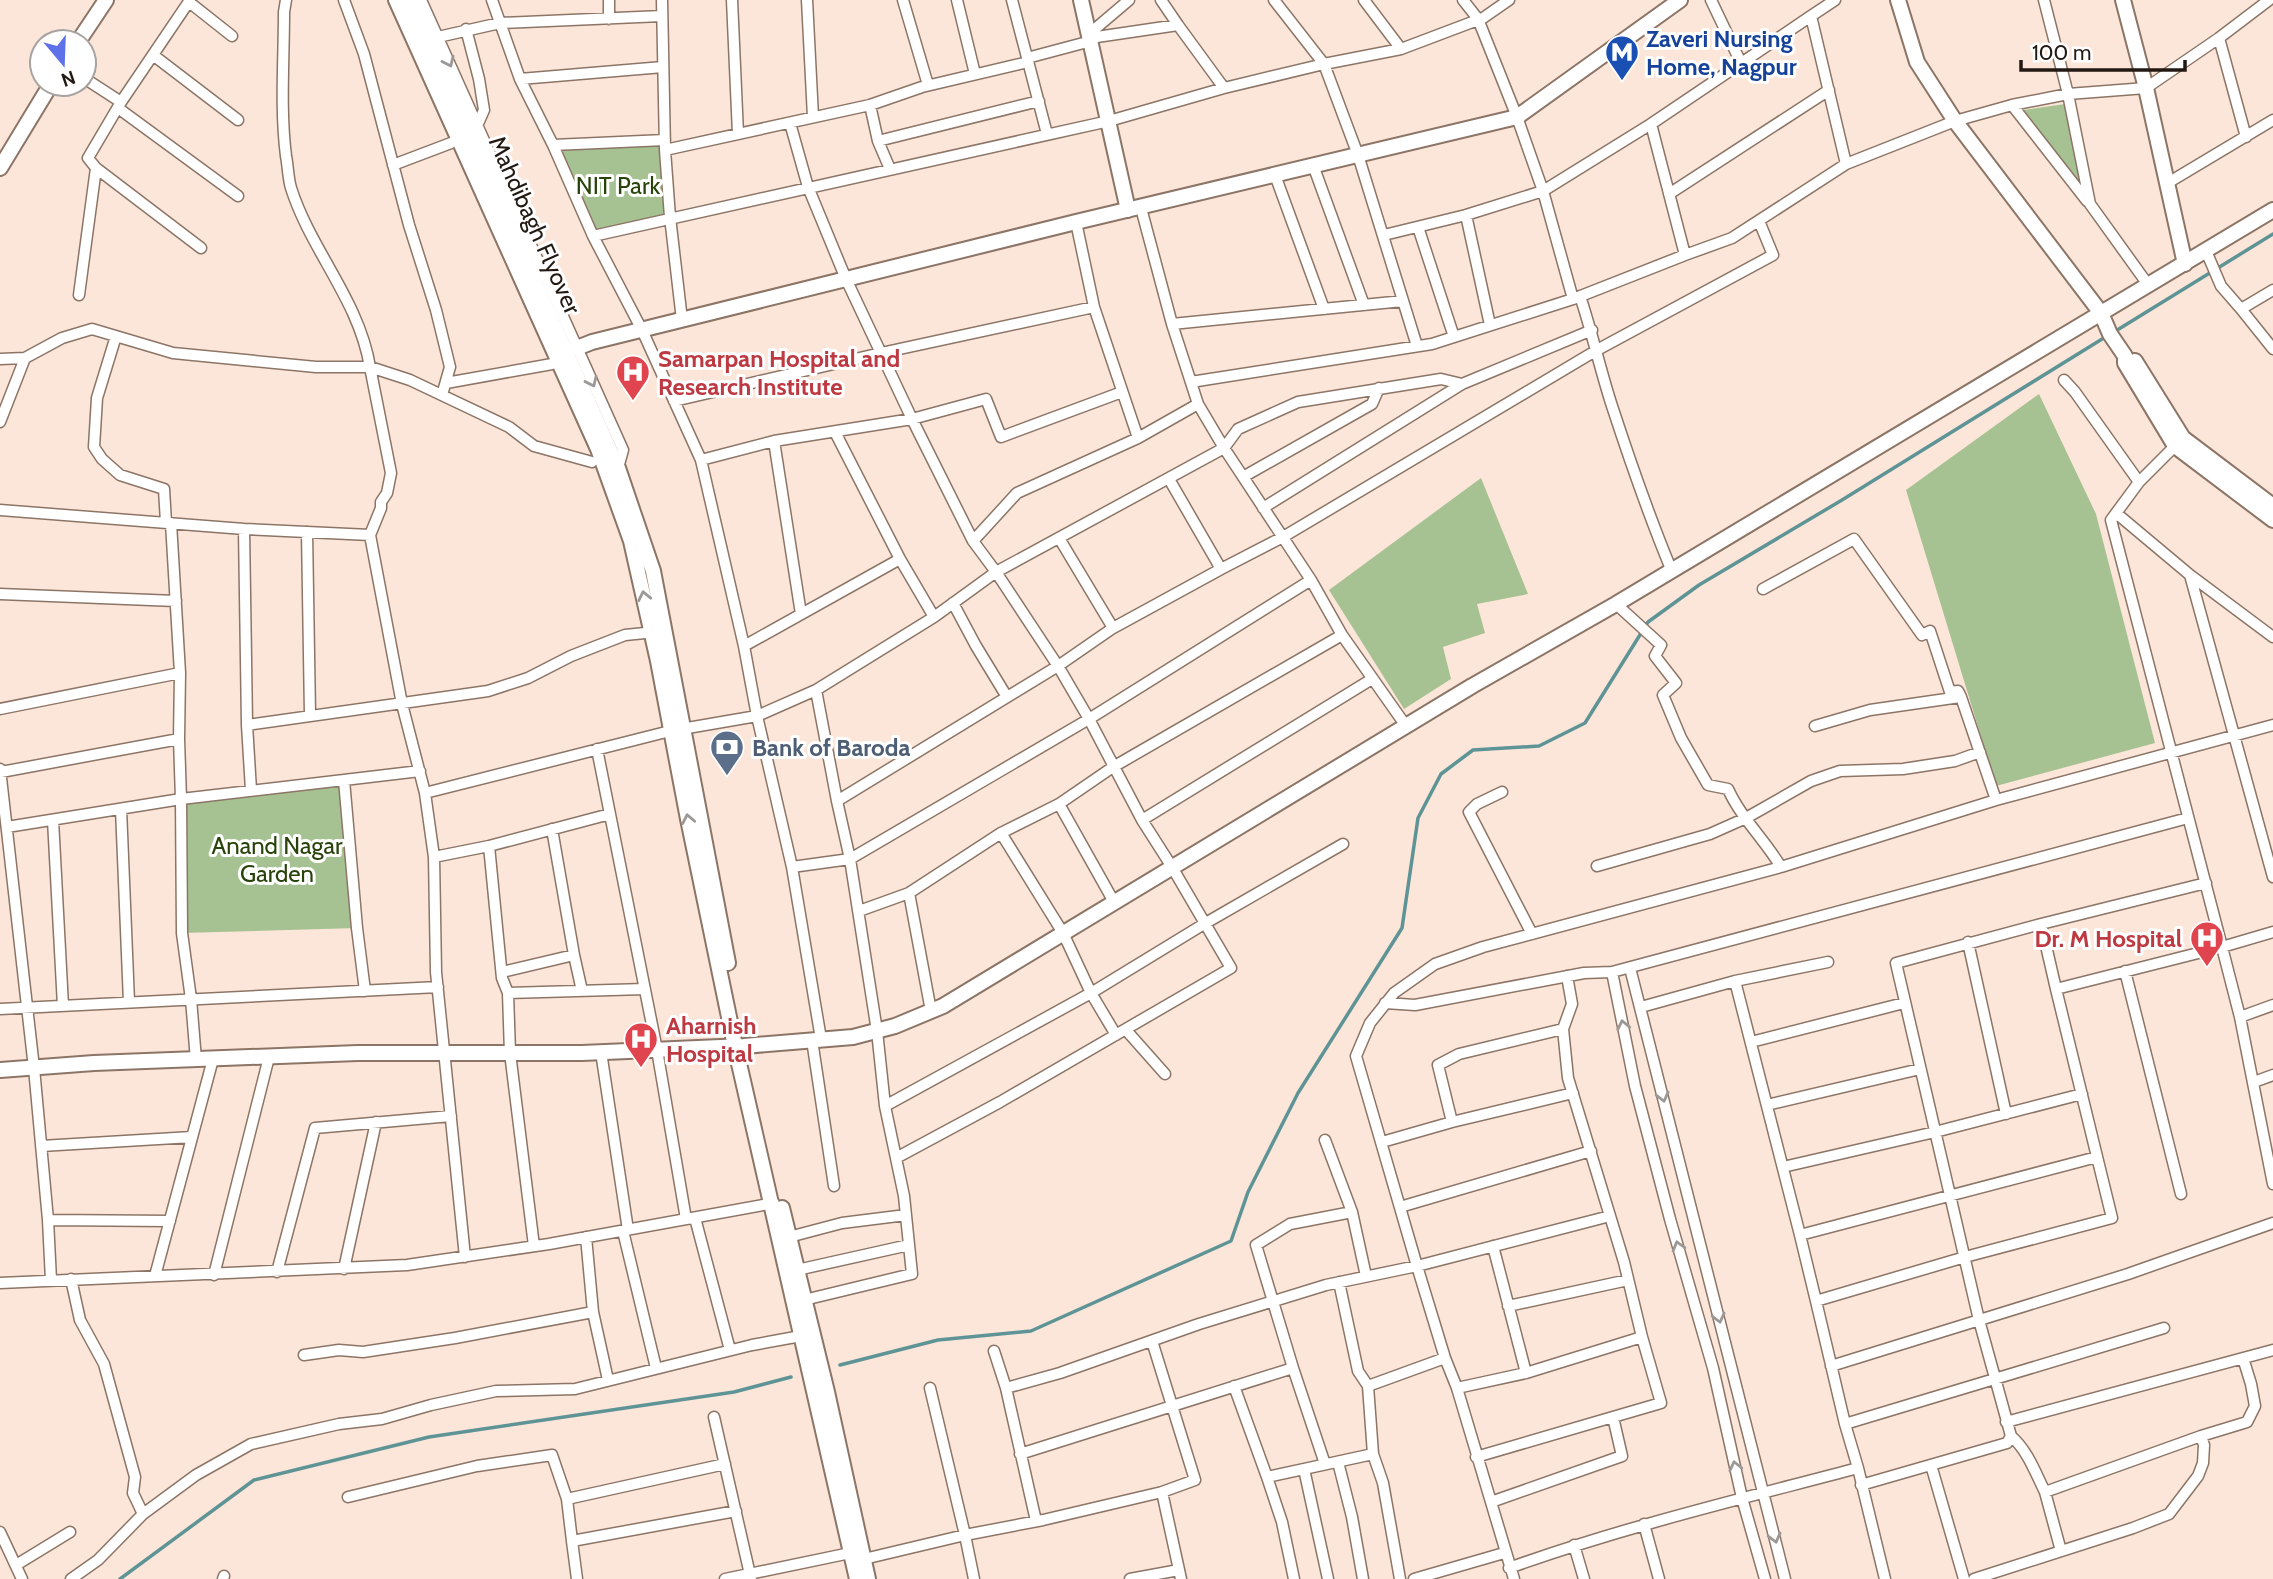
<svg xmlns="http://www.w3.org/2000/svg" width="2273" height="1579" viewBox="0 0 2273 1579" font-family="Cabin,sans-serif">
<rect width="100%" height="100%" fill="#fce6d9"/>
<path fill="#a7c292" d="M2065,104L2081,185L2023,110Z
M665,140L670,217L593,236L553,145Z
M2039,394L2096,514L2155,743L1996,786L1906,490Z
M1481,478L1528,594L1477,604L1485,633L1443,647L1451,679L1404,709L1329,590Z
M344,780L357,928L182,933L181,799Z"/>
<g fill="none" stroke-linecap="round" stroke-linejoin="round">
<path stroke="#5e9496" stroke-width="3.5" d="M2114,332L2273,234
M840,1365L938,1340L1031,1331L1231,1241L1248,1192L1298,1093L1402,928L1418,818L1441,774L1473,750L1539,746L1585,723L1648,622L1699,585L1842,500L2107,336
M120,1579L254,1480L429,1437L734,1392L791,1377"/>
<g stroke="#8c7566" stroke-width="13">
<path id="street" d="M286,0L284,12C284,60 280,109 286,156C288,166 288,178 291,188C311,251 359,300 370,367L410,380L509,427L534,446L592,462
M344,0L364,54L409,225L436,310L450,367L442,395
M421,0L623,450L618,468
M492,0L520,79L553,145L593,236L1109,121L1224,88L1324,64L1401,49L1483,18L1509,0
M609,0V19
M662,0L665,150L670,217L682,320
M732,0L738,134
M807,0L813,117
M903,0L928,85
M957,0L975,74
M1012,0L1047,134
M1161,0L1178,25
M1274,0L1324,64L1358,155L1417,346
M1364,0L1401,49
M1711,0L1741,63
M2044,0L2068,94L2146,88L2219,38L2269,0
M189,2L232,36
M1811,16L1835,0
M466,29L479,79L484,110L477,126
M1089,34L1129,0
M438,37L500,23L662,16
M1090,38L1178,25L1224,88
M2219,38L2246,137
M153,55L238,120
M1027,58L1091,41
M84,78L121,102L190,0
M520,79L663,67
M121,102L88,158L96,168L201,248
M2012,105L2087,201
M118,108L238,196
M1651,124L1811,16L1846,164L1955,121L2012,105L2068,94L2090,204L2149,286
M878,141L1039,101
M553,145L665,140
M665,150L870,105
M393,165L451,143
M1313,165L1364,305
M890,169L878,141L870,105L922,87L1028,62
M1275,175L1324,309
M2166,184L2273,120
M1669,194L1829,90
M1141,208L1172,324L1198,404L1224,448L1238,429L1298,402L1441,379L1462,384L1263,508
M1466,215L1490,325
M1418,227L1454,337
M1384,235L1466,215L1543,191L1651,124L1685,255L1573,299
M593,236L642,330L701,460L744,646
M2206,251L2221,286L2241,309
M1685,255L1732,238L1846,164
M2273,290L2241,309L2273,349
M79,295L96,168
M1580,296C1592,332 1600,369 1612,406C1630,461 1649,516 1671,569
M1172,324L1403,301
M116,336L97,398L94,447L102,459L120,475L164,489L166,522
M25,358L62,338L92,329L173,353L316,367H370L391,473L387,493L381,502V508L370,535
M0,359L25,358L0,422
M2064,380L2075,392L2139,482
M1191,382L1432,344L1573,299L1543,191L1517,117L1478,19L1463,0
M446,383L552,364
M1462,384L1592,330
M674,401L881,353L1094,307
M835,432L900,559L934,617
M1138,438L1198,404
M774,441L801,614
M2175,446L2139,482L2111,520L2222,947L2273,932
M701,460L774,441L912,419L986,399L1001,437L1122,392
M1243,477L1372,404L1379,388
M0,510L244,529L370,535L402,704L425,793L670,731L757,716L816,690L934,617L996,572L973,541L912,419L846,279L808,187L790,123
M2116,513L2190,575
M244,529L247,725L488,691L528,678L571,656L625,635L655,632
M307,532L310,715
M1059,538L1113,628
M973,541L1017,493L1138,438L1094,307L1076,222
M1221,569L1283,537L1597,350L1773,255L1759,221
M1763,589L1854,539L1922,635L1930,631L1950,692L1958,691L1961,697L1996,800
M0,594L176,601
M953,603L976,646L1007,697
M1616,604L1661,645L1655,656L1676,683L1663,695L1681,738L1708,785L1728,789C1741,818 1765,840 1781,867
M2273,637L2190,575L2273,877
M816,690L837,801L850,859L1089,719L1311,580
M0,709L180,673L171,523
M247,725L251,790
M1815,726L1870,710L1960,697
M597,749L657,1050L686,1219
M0,769L34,1068L48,1220L170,1221
M1,772L179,739L180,673
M344,780L420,771
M1502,792L1477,804L1469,812L1532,934
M425,793L434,857L436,972L465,1257
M837,801L1058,666L1113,628L1221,569L1169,479
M1059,804L1114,902
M121,809L129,1002
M53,820L63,1006
M1142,820L1372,679
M7,827L181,799L179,739
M489,846L502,978L508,993
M434,857L489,846L610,814
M1597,866L1710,834L1746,818L1811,781L1840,771L1903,769L1955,761L1980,752
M792,867L821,1039
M909,893L1001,833
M859,911L909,893L931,1011
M2041,924L2206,883
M1968,942L2006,1114
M574,955L582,991
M1630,968L1785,1579
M2125,971L2181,1194
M502,972L574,955L552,829
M1612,972L1635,1086L1670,1219L1713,1368L1742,1498L1765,1579
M1735,981L1828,962
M1385,1003L1415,1005L1584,973L1612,972L2188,818
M1641,1007L1735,981L1800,1235
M0,1009L438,987
M2240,1017L2273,1005
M1563,1029L1459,1054L1438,1065L1452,1122L1573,1093
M1126,1030L1165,1074
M1116,1035L1091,993L1063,933L1001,833L1059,804L1113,767L1342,635
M812,1040L834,1186
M1751,1042L1904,1003
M601,1052L628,1230
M196,1060L191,999L182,933L181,799L344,780L357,928L365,991
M2254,1082L2273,1075
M1767,1105L1920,1069
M885,1106L1091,993L1204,924L1343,844
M1325,1140L1352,1212L1366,1276
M1382,1142L1452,1122
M41,1146L192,1137
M896,1158L1000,1102L1231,968L1172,867L1142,820L1089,719L1058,666L996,572L1224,448L1311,580L1342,635L1406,726
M1783,1167L1935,1132L2082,1094
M1400,1207L1591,1151
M695,1218L730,1350
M48,1220L51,1280
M623,1231L656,1368
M789,1237L842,1223L906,1215
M534,1246L510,1053L508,993L645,989
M1493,1246L1526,1373L1642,1337
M344,1269L376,1122
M797,1270L909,1245
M277,1272L315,1128L451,1116
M214,1275L269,1057
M155,1276L213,1059
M71,1279L80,1320L104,1364L135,1477L133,1493L143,1514L98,1560L71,1579
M1339,1282L1358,1371L1368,1386L1445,1358
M0,1283L407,1265L549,1244L774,1203
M804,1300L912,1274L904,1196L885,1106L877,1031L850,859L792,867L757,716L744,646L900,559
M1816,1301L1800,1235L2097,1157
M1508,1306L1628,1280
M593,1312L608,1380
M1152,1341L1195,1480L1162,1492
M994,1351L1006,1388
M304,1355L339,1350L363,1352L455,1338L593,1312L586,1237
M1831,1366L2128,1274L2273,1223
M1293,1368L1325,1464
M1234,1386L1267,1477
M1368,1386L1373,1454
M930,1388L965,1535L1043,1520L1162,1492L1181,1579
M1457,1388L1526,1373
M714,1417L751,1579
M2006,1422L2273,1350
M1845,1424L2164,1328
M2201,1436L2247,1422L2255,1406L2251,1384L2243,1358
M1020,1454L1293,1368L1256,1245L1290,1224L1352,1212
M1476,1457L1613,1417
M1338,1462L1352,1517L1363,1579
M1931,1465L1964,1579
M1858,1468L1845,1424L1816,1301L1965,1257L2112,1218L2056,989
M1304,1469L1328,1579
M1861,1485L2007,1443L2011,1436L1979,1320L1896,963L2041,924L2056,989L2222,947L2240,1017L2273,1184
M2045,1492L2061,1551
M348,1497L477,1466L552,1455L567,1499L572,1541
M567,1499L725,1464
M1491,1502L1622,1456L1613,1417L1661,1403L1642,1337L1624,1262L1568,1078L1563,1029L1572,1004L1567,976
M143,1514L196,1475L251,1444L339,1424L382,1419L431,1405L496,1391L575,1389L752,1345L801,1336
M1036,1521L1006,1388L1060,1373L1199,1324L1326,1285L1417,1266L1610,1216
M1644,1524L1659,1579
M0,1532L22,1579
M1574,1545L1584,1579
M864,1559L965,1535L974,1579
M16,1565L70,1532
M1509,1568C1623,1527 1741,1499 1858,1468L1885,1579
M223,1579L224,1576
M577,1579L572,1541L736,1511
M725,1579L855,1552
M1130,1579L1179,1570
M1294,1579L1282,1522L1267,1477L1373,1454L1383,1483L1400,1579
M1414,1579L1504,1553
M1514,1579L1457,1388L1445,1358L1417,1266L1356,1056L1370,1023L1394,993L1435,964L1483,947L1781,867L1996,800L2273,725
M1974,1579L2133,1528L2169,1514L2198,1476L2203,1463L2204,1445L2201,1436L2045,1492C2035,1472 2028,1451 2011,1436"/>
</g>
<g stroke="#8c7566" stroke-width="18">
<path id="secondary" d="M396,0L598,449L631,541L658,661L688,819L735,1046L857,1579
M409,0L618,468L653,571L728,963
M1081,0L1128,210
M1898,0L1917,62L1955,121L2101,313L2110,334L2125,356V363L2175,446L2273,520
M2123,0L2146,88L2185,264
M78,42L106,0
M0,168L51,84
M577,348L592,342L1076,222L1517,117L1680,0
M2135,361L2183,438L2273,506
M0,1070L94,1063L358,1053H582L744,1046L853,1037L895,1026L943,1006L1472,686L1616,604L2273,210
M782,1208L827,1392L868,1579"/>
</g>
<use href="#street" stroke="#fff" stroke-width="10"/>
<use href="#secondary" stroke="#fff" stroke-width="14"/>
</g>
<defs><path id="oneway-chevron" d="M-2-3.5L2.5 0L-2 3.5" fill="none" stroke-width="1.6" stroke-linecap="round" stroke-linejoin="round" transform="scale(1.75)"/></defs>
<g stroke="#9c9895">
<use href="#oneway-chevron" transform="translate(449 62) rotate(65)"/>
<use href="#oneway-chevron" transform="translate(592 382) rotate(65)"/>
<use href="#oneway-chevron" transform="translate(644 596) rotate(-102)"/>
<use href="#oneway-chevron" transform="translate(688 819) rotate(-101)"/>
<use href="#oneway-chevron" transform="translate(1623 1025) rotate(-102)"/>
<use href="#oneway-chevron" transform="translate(1663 1097) rotate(76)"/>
<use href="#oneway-chevron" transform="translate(1678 1246) rotate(-106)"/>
<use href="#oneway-chevron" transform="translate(1719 1318) rotate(76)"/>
<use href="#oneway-chevron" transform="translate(1735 1466) rotate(-103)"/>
<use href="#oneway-chevron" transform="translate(1775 1538) rotate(76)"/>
</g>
<defs>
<g id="metro-pin" transform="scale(1.75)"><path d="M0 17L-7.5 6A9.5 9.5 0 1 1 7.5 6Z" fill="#1a4fb4" stroke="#fff"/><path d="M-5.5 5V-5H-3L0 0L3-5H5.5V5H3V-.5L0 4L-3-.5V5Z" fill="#fff"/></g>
<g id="hospital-pin" transform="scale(1.75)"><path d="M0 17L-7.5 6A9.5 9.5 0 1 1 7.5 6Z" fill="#e0444e" stroke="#fff"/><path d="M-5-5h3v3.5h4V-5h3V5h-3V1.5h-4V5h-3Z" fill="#fff"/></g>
<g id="bank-pin" transform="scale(1.75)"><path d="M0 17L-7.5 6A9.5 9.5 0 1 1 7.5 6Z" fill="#5c6f8a" stroke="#fff"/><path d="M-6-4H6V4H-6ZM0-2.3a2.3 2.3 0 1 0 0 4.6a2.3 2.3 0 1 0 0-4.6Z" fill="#fff"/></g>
</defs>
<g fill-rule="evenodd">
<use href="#metro-pin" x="1622" y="52"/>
<use href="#hospital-pin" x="633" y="372"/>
<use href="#bank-pin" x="727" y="747"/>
<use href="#hospital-pin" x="2207" y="938"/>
<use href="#hospital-pin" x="641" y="1039"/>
</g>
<g text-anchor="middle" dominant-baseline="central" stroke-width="6" stroke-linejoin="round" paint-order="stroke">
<g font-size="24" font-weight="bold" fill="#164399" stroke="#fff" text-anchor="start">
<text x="1646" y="38">Zaveri Nursing<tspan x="1646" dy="28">Home, Nagpur</tspan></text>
</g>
<g font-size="24" fill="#284309" stroke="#fff">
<text x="618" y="185">NIT Park</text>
<text x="277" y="845">Anand Nagar<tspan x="277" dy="28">Garden</tspan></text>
</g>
<g font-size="24" fill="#231913" stroke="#fff">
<text transform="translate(535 225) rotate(66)">Mahdibagh Flyover</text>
</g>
<g font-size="24" font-weight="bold" fill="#be3a42" stroke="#fff" text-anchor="start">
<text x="658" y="358">Samarpan Hospital and<tspan x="658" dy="28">Research Institute</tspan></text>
<text x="2182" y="938" text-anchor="end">Dr. M Hospital</text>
<text x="666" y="1025">Aharnish<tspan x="666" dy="28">Hospital</tspan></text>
</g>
<g font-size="24" font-weight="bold" fill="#4e5e75" stroke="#fff" text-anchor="start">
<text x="752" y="747">Bank of Baroda</text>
</g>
</g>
<g transform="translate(63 63) rotate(161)"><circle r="33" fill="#ffffff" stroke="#a7a3a1" stroke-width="2"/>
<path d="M0-5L12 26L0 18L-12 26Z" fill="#5f71e9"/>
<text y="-10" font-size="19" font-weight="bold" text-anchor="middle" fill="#231913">N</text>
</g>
<path d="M2021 60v10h164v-10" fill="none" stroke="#231913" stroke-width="3.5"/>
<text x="2032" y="60" font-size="21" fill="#231913" stroke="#ffffff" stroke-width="5" paint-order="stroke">100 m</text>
</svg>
